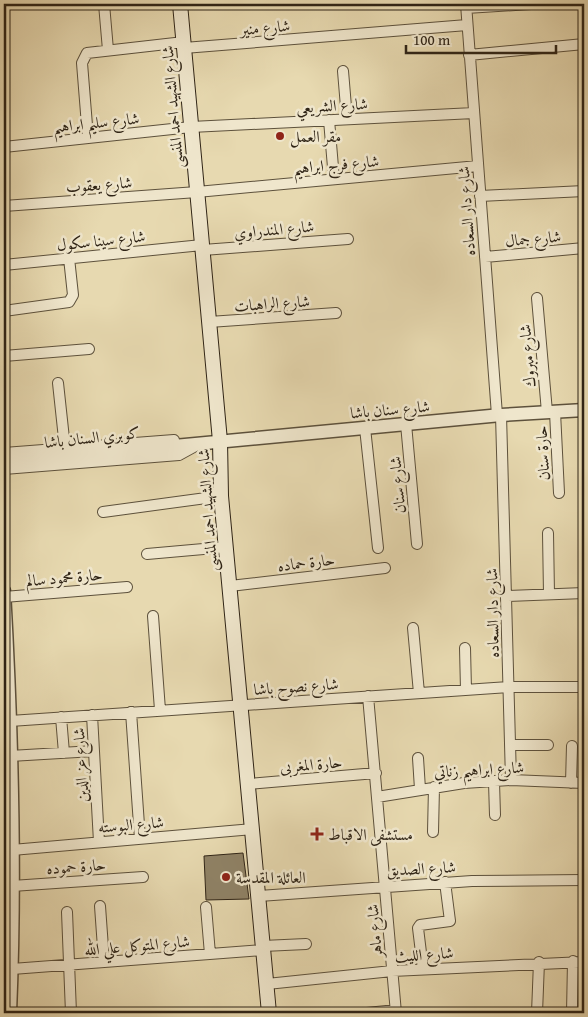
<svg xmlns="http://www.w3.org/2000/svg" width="588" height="1017" viewBox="0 0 588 1017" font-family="'Gentium Book Plus',Amiri,serif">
<rect width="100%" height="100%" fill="#e7d9b0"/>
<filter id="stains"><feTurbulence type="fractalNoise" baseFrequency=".004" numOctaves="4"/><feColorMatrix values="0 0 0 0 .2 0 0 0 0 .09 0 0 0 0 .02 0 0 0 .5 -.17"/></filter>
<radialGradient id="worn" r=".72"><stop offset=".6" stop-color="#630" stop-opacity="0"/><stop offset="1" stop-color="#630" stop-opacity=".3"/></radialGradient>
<path fill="#8f8266" stroke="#2f2416" d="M243,853L249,899L206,900L204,856Z"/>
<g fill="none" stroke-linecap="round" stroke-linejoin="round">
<g stroke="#5d513c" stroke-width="12">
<path id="minor" d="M104,4L108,50
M466,4L497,415
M466,8L531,4
M184,48L467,25
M469,55L584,44
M343,71L347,119
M329,120L334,179
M88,138L82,63L87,53L184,42
M4,147L191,127L474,113
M480,196L584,191
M4,206L197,192L478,166
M203,250L348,239
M485,257L584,248
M4,265L202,245
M537,298L547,412
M4,311L69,302L73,295L69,258
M209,322L336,313
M4,356L89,349
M58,383L65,448
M555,412L559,493
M501,415L511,780
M406,424L417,544
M365,428L378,548
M4,453L174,440
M4,469L179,455L199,444
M103,512L221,496
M548,533L549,594
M147,554L226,547
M230,586L385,568
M507,596L584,593
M4,597L127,587
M153,616L160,710
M413,628L419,693
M465,648L466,690
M368,696L396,1013
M131,712L140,839
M92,715L99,842
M61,717L64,753
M10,721L509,687H584
M510,745H548
M10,756L94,751
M418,758L420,789
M494,782L495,815
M571,783L572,746
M249,784L376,773
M377,797L464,783L511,780L584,783
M433,832L434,787
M12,850L253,829
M12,886L143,877
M259,896L472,881L584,880
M100,906L104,962
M206,907L210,954
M67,912L71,1013
M263,946L306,944
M12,969L264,950
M423,969L418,928L420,925L450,921L445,882
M267,984L392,971L584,962
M367,1013L396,1010
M537,1013L539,962
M572,1013L573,961"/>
</g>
<g stroke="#5d513c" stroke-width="15">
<path id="tertiary" d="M4,462L501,415L584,410
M4,591C12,731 16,873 10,1013"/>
</g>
<g stroke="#2f2416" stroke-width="16">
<path id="secondary" d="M180,4L220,441L221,496L269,1013"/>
</g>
<use href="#minor" stroke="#efe6cc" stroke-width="10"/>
<use href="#tertiary" stroke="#efe6cc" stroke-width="12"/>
<use href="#secondary" stroke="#efe6cc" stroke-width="14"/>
</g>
<g fill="#8f2418" stroke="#efe6cc" stroke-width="2">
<circle cx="280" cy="136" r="5"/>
<path d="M314.5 826.5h5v5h5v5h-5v5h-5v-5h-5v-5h5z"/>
<circle cx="226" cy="877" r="5"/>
</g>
<g text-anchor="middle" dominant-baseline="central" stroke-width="5" stroke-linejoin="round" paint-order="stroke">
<g font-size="16" fill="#2f2416" stroke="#efe6cc">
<text transform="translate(265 27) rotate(-5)">شارع منير</text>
<text transform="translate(332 105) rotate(-3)">شارع الشريعي</text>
<text transform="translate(172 107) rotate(-95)">شارع الشهيد احمد المنسى</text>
<text transform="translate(96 122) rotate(-6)">شارع سليم ابراهيم</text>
<text transform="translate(336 164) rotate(-5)">شارع فرج ابراهيم</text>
<text transform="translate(99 184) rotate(-4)">شارع يعقوب</text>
<text transform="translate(466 211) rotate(-94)">شارع دار السعاده</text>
<text transform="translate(274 229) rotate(-5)">شارع المندراوي</text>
<text transform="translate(533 238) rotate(-5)">شارع جمال</text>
<text transform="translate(101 240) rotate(-6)">شارع سينا سكول</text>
<text transform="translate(272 303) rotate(-4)">شارع الراهبات</text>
<text transform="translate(527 356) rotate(-95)">شارع مبروك</text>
<text transform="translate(390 409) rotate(-5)">شارع سنان باشا</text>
<text transform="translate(92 437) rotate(-6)">كوبري السنان باشا</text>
<text transform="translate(542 453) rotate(-93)">حارة سنان</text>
<text transform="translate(397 485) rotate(-95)">شارع سنان</text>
<text transform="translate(207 510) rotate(-94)">شارع الشهيد احمد المنسى</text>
<text transform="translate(306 562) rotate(-7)">حارة حماده</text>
<text transform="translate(64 577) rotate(-5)">حارة محمود سالم</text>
<text transform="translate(492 613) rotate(-91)">شارع دار السعاده</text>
<text transform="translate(296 686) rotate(-4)">شارع نصوح باشا</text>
<text transform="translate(311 764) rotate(-5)">حارة المغربى</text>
<text transform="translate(80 765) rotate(-93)">شارع عز الدين</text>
<text transform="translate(479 769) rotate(-3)">شارع ابراهيم زناتي</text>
<text transform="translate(131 824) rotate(-5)">شارع البوسته</text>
<text transform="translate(76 866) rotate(-4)">حارة حموده</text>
<text transform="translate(421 868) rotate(-3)">شارع الصديق</text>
<text transform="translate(374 931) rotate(-95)">شارع ماهر</text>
<text transform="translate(137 945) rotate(-5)">شارع المتوكل علي الله</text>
<text transform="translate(424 954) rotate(-4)">شارع الليث</text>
</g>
<g font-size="16" fill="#2f2416" stroke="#efe6cc" text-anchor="start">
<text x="290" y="136">مقر العمل</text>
<text x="328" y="834">مستشفى الاقباط</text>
<text x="236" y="877">العائلة المقدسة</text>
</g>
</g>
<rect width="588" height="1017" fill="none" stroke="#e7d9b0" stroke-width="20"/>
<rect x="5" y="5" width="578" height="1007" fill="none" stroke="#2f2416" stroke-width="2.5"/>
<rect x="10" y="10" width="568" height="997" fill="none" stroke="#2f2416"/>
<path d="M406 45v8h150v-8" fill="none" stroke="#2f2416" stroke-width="2.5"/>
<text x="413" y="45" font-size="15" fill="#2f2416" stroke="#efe6cc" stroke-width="4" paint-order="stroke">100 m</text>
<rect width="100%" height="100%" filter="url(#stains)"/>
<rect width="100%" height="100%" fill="url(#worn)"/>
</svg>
